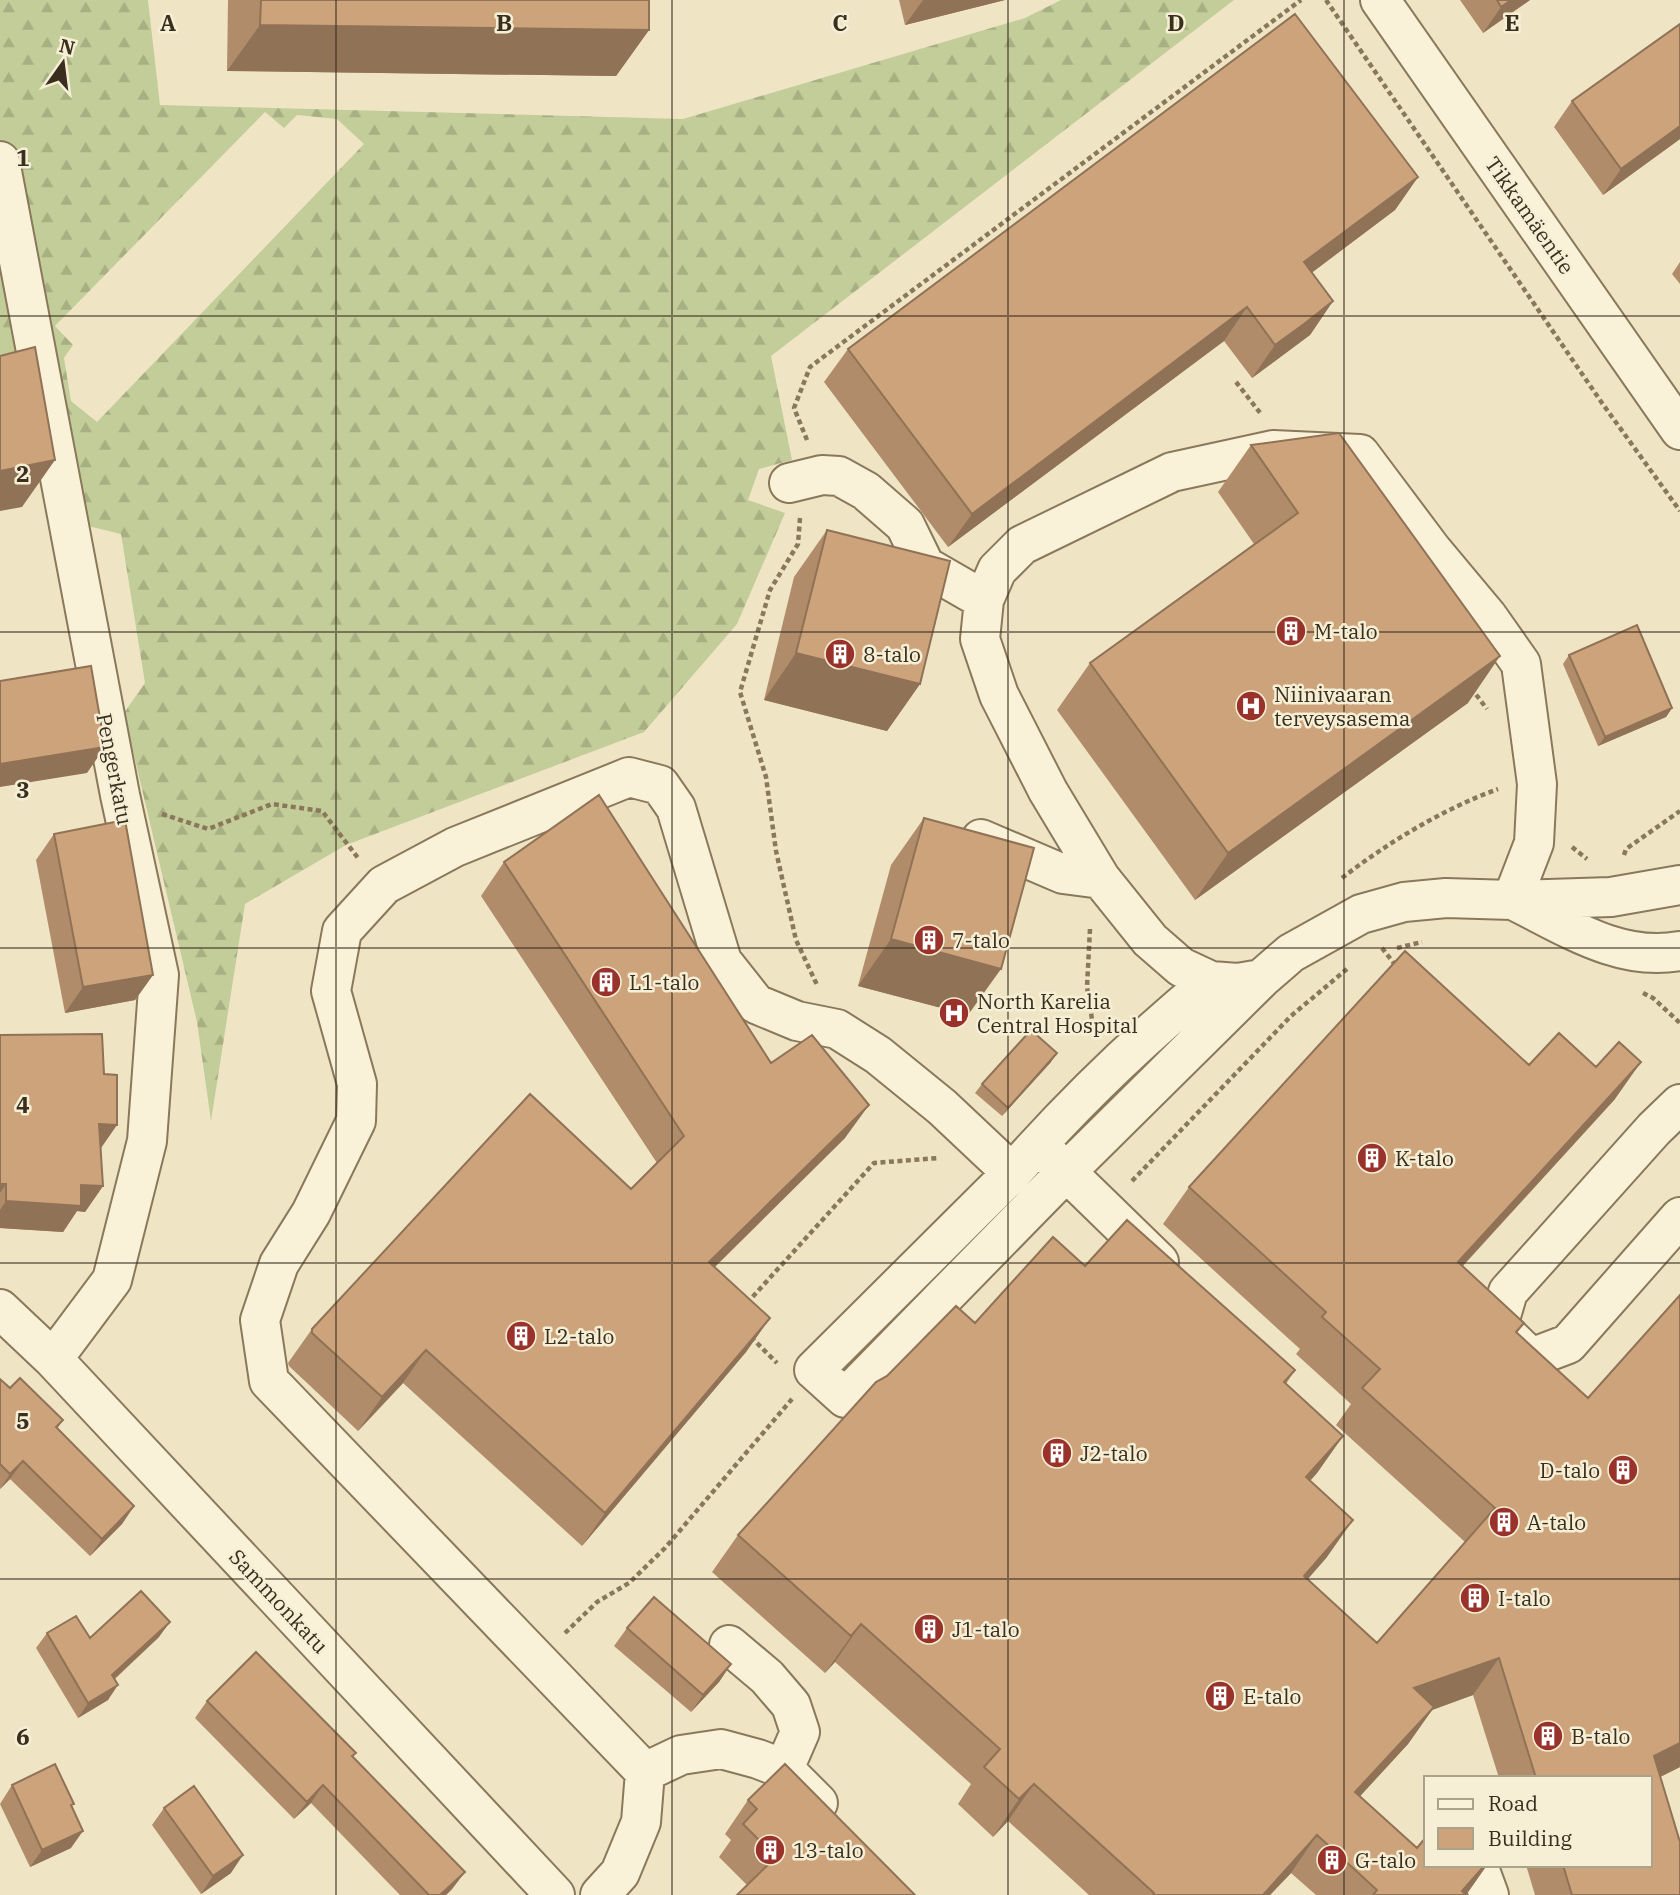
<svg xmlns="http://www.w3.org/2000/svg" width="1680" height="1895" viewBox="0 0 1680 1895" font-family="'IBM Plex Serif',serif">
<defs>
<pattern id="forest-firs" width="22" height="20" patternUnits="userSpaceOnUse" patternTransform="scale(1.75)"><rect width="22" height="20" fill="#c3cd99"/><path d="M5 1l3.5 6h-7zM16 11l3.5 6h-7z" fill="#a8b083"/></pattern>
</defs>
<rect width="100%" height="100%" fill="#efe5c5"/>
<path fill="url(#forest-firs)" fill-rule="evenodd" d="M0,0H148L160,105L683,119L1025,18L1061,0H1234L771,356L792,460L759,469L748,500L785,513L737,624L644,732L346,845L245,904L211,1121L197,1022L124,713L145,683L121,534L88,526L0,365ZM265,112L284,128L297,115L337,119L364,144L97,422L71,401L64,358L73,345L55,326Z"/>
<g fill="none" stroke-linecap="round" stroke-linejoin="round">
<g stroke="#8a785b" stroke-width="42">
<path id="minor" d="M1380,0L1680,430
M0,161L120,795L159,975L147,1141L112,1280L53,1359
M789,483L822,475L839,476L866,491L905,525L925,566L984,600
M981,839L1063,874L1101,879
M1512,900L1534,843L1537,784L1521,664L1488,617L1432,550L1360,454L1273,450L1172,472L1022,545L997,570L984,600L980,639L999,695L1048,791L1101,879L1150,940L1181,967L1211,981L1238,983L1261,979L1291,953L1361,914L1404,902L1446,898L1512,900L1611,897L1680,885
M1517,902C1569,928 1621,962 1680,951
M1211,981C1140,1039 1073,1104 1012,1173L814,1370L845,1398L1065,1173L1261,979
M1680,1104L1654,1129L1508,1292L1498,1326L1531,1358L1568,1344L1680,1217
M1049,1155L1159,1262
M0,1309L53,1359L555,1895
M729,1645L767,1677L791,1705L800,1732L784,1769
M645,1772L681,1755L721,1749L758,1759L784,1769L818,1803
M1478,1865L1489,1895
M600,1895L620,1873L641,1822L645,1772L269,1381L260,1320L279,1264L311,1213L356,1121L357,1084L331,991L342,931L384,885L455,847L629,777L660,785L676,808L722,961L756,1004L797,1021L837,1029L878,1055L942,1107L1012,1173"/>
</g>
<path stroke="#8a785b" stroke-width="4.5" stroke-dasharray="5 3.5" stroke-linecap="butt" d="M1326,0L1602,403L1680,511
M1236,382L1261,414
M807,440L794,408L810,367L1301,0
M800,518L798,544L770,590L740,692L766,777L776,851L796,940L818,987
M1471,688L1487,709
M162,814L208,829L272,804L322,811L358,858
M1572,847L1587,859
M1624,855L1626,849L1680,811
M1342,878C1387,843 1445,808 1498,789
M1090,929L1087,987L1094,1032
M1382,948L1396,966
M1397,948L1422,942
M1643,993L1653,998L1680,1023
M1132,1181L1291,1016L1347,969
M747,1303L874,1163L938,1158
M751,1337L777,1363
M565,1633L597,1602L629,1583L665,1548L792,1399"/>
<use href="#minor" stroke="#f9f2d8" stroke-width="38"/>
</g>
<path fill="#b08c6a" d="M228,0H649V30L616,76L227,71Z
M899,0H1005L905,25Z
M1460,0H1530L1483,33Z
M1572,101L1680,139L1603,195L1554,127Z
M1418,177L1395,210L1312,272L1333,301L1310,335L1252,378L1224,341L948,547L824,382L848,349Z
M1680,262V284L1672,274Z
M1251,445L1468,703L1195,900L1057,710L1090,663L1254,544L1218,492Z
M827,530L920,684L887,731L764,700L794,577Z
M1569,655L1672,708L1666,717L1598,746L1563,664Z
M924,818L968,1015L858,986L891,865Z
M54,834L153,975L135,1000L65,1013L36,860Z
M504,862L771,1063L845,1138L715,1267L770,1318L746,1352L582,1546L403,1383L358,1431L289,1366L288,1363L312,1329L631,1189L657,1163L481,896Z
M0,1035L101,1148L103,1186L85,1212L77,1211L63,1232L0,1228Z
M1051,1062L1002,1116L975,1093L982,1084Z
M1529,1065L1615,1099L1463,1266L1524,1323L1517,1333L1588,1398L1680,1295V1767L1660,1777L1680,1895H1535L1526,1865H1650V1778H1499L1473,1695L1432,1710L1408,1744L1360,1796L1426,1865H1487L1466,1895H1316L1291,1873L1270,1895H1089L1008,1821L993,1837L958,1804L971,1784L835,1662L825,1673L712,1572L738,1535L975,1323L1085,1266L1295,1370L1286,1384L1343,1436L1317,1473L1310,1481L1327,1557L1307,1580L1377,1643L1465,1542L1336,1425L1351,1404L1296,1354L1300,1349L1163,1224L1189,1187Z
M0,1379L10,1388L63,1420L57,1429L134,1506L122,1524L90,1556L10,1479L0,1489Z
M627,1628L731,1664L719,1682L691,1712L614,1646Z
M47,1633L90,1638L159,1637L115,1679L108,1700L78,1718L36,1648Z
M207,1701L356,1753L353,1757L465,1872L452,1889L446,1895H400L311,1803L294,1819L195,1718Z
M12,1785L72,1807L71,1848L30,1867L0,1804Z
M748,1800L915,1895L747,1885L719,1857L731,1840L725,1834Z
M164,1808L231,1873L201,1894L152,1825Z"/>
<path fill="#907256" d="M923,0H1005L905,25Z
M1511,0H1530L1483,33L1501,7Z
M260,25L649,30L616,76L227,71Z
M1680,126V139L1603,195L1621,169Z
M1418,177L1395,210L1281,296L1304,262Z
M1333,301L1310,335L1252,378L1275,345Z
M1247,307L1224,341L948,547L972,514Z
M55,460L22,507L0,511V471Z
M796,653L920,684L887,731L764,700Z
M1500,656L1468,703L1195,900L1228,853Z
M1672,708L1666,717L1598,746L1605,737Z
M105,747L87,773L0,787V764Z
M891,939L1001,969L968,1015L858,986Z
M153,975L135,1000L65,1013L83,987Z
M1057,1053L1051,1062L1002,1116L1008,1108Z
M1641,1062L1615,1099L1432,1299L1458,1262Z
M869,1105L845,1138L686,1295L709,1262Z
M99,1124L117,1125L99,1151Z
M0,1184H6L0,1193Z
M81,1185L103,1186L85,1212L77,1211L63,1232L0,1228V1210L6,1201Z
M770,1318L746,1352L582,1546L605,1513Z
M426,1350L403,1383L358,1431L382,1397Z
M1343,1436L1317,1473L1280,1514L1306,1477Z
M23,1461L10,1479L0,1489L10,1474Z
M134,1506L122,1524L90,1556L102,1539Z
M1353,1520L1327,1557L1277,1614L1304,1576Z
M170,1622L159,1637L102,1690L112,1675Z
M861,1624L835,1662L825,1673L851,1636Z
M1499,1658L1473,1695L1432,1710L1408,1744L1329,1830L1414,1688Z
M731,1664L719,1682L691,1712L703,1695Z
M118,1685L108,1700L78,1718L88,1703Z
M1680,1743V1767L1650,1782L1654,1756Z
M1034,1784L1008,1821L993,1837L1019,1799Z
M323,1785L311,1803L294,1819L307,1802Z
M83,1831L71,1848L30,1867L42,1850Z
M1317,1835L1291,1873L1270,1895H1263Z
M243,1855L231,1873L201,1894L213,1876Z
M1485,1865H1487L1466,1895L1462,1891Z
M465,1872L452,1889L446,1895H440Z"/>
<path fill="#cda37b" stroke="#907256" stroke-width="2" d="M261,0H649V30L260,25Z
M1497,0H1511L1501,7Z
M1295,14L1418,177L1304,262L1333,301L1304,324L1275,345L1247,307L972,514L848,349Z
M1680,24V126L1621,169L1572,101Z
M35,347L55,460L0,471V356Z
M1339,433L1500,656L1228,853L1090,663L1298,513L1251,445Z
M827,530L950,561L920,684L796,653Z
M1637,625L1672,708L1605,737L1569,655Z
M91,666L105,747L0,764L2,772H0V681Z
M599,795L771,1063L812,1035L869,1105L709,1262L770,1318L605,1513L426,1350L382,1397L312,1333V1329L530,1094L631,1189L684,1136L504,862Z
M924,818L1034,848L1001,969L891,939Z
M125,820L153,975L83,987L54,834Z
M1405,951L1529,1065L1559,1033L1596,1067L1619,1042L1641,1062L1458,1262L1524,1323L1516,1332L1588,1398L1680,1295V1743L1654,1756L1680,1842V1895H1572L1563,1865H1650V1778H1536L1499,1658L1414,1688L1434,1707L1355,1792L1417,1848L1426,1837V1865H1485L1462,1891L1466,1895H1373L1377,1890L1317,1835L1263,1895H1153L1154,1893L1034,1784L1019,1799L984,1767L1000,1749L861,1624L851,1636L738,1535L876,1382L887,1376L956,1306L975,1323L1053,1237L1085,1266L1127,1220L1295,1370L1284,1382L1343,1436L1306,1477L1353,1520L1304,1576L1377,1643L1495,1508L1362,1388L1380,1369L1322,1317L1326,1312L1189,1187Z
M1031,1030L1057,1053L1008,1108L982,1084Z
M102,1034L104,1074L117,1075V1125L99,1124L103,1186L81,1185V1206L6,1201V1184H0V1035Z
M20,1378L63,1420L56,1427L134,1506L102,1539L23,1461L10,1474L0,1464V1379L10,1388Z
M141,1591L170,1622L112,1675L118,1685L88,1703L47,1633L76,1616L90,1638Z
M654,1597L731,1664L703,1695L627,1628Z
M256,1652L356,1753L352,1756L465,1872L440,1895H429L323,1785L307,1802L207,1701Z
M55,1764L74,1804L71,1805L83,1831L42,1850L12,1785Z
M785,1764L915,1895H737L776,1857L743,1824L757,1809L748,1800Z
M194,1786L243,1855L213,1876L164,1808Z"/>
<path fill="none" stroke="#3a2e1f" stroke-width="2" stroke-opacity="0.55" d="M336,0V1895M672,0V1895M1008,0V1895M1344,0V1895M0,316H1680M0,632H1680M0,948H1680M0,1263H1680M0,1579H1680"/>
<defs>
<g id="building-disc" transform="scale(1.575)"><circle r="9.5" fill="#99322a" stroke="#f6efd5"/><path d="M-4-6H4V6H1V3H-1V6H-4ZM-2.5-4.3h1.7v1.8h-1.7ZM.8-4.3h1.7v1.8H.8ZM-2.5-1h1.7V.8h-1.7ZM.8-1h1.7V.8H.8Z" fill="#fff"/></g>
<g id="hospital-disc" transform="scale(1.575)"><circle r="9.5" fill="#99322a" stroke="#f6efd5"/><path d="M-5-5h3v3.5h4V-5h3V5h-3V1.5h-4V5h-3Z" fill="#fff"/></g>
</defs>
<g fill-rule="evenodd">
<use href="#building-disc" x="1291" y="631"/>
<use href="#building-disc" x="840" y="654"/>
<use href="#hospital-disc" x="1251" y="706"/>
<use href="#building-disc" x="929" y="940"/>
<use href="#building-disc" x="606" y="982"/>
<use href="#hospital-disc" x="954" y="1013"/>
<use href="#building-disc" x="1372" y="1158"/>
<use href="#building-disc" x="521" y="1336"/>
<use href="#building-disc" x="1057" y="1453"/>
<use href="#building-disc" x="1623" y="1470"/>
<use href="#building-disc" x="1504" y="1522"/>
<use href="#building-disc" x="1475" y="1598"/>
<use href="#building-disc" x="929" y="1629"/>
<use href="#building-disc" x="1220" y="1696"/>
<use href="#building-disc" x="1548" y="1736"/>
<use href="#building-disc" x="770" y="1850"/>
<use href="#building-disc" x="1332" y="1860"/>
</g>
<g text-anchor="middle" dominant-baseline="central" stroke-width="5" stroke-linejoin="round" paint-order="stroke">
<g font-size="21" fill="#3a2e1f" stroke="#f6efd5">
<text transform="translate(1530 215) rotate(55)">Tikkamäentie</text>
<text transform="translate(115 769) rotate(79)">Pengerkatu</text>
<text transform="translate(279 1601) rotate(47)">Sammonkatu</text>
</g>
<g font-size="21" fill="#3a2e1f" stroke="#f6efd5" text-anchor="start">
<text x="1314" y="631">M-talo</text>
<text x="863" y="654">8-talo</text>
<text x="1274" y="694">Niinivaaran<tspan x="1274" dy="24">terveysasema</tspan></text>
<text x="952" y="940">7-talo</text>
<text x="629" y="982">L1-talo</text>
<text x="977" y="1001">North Karelia<tspan x="977" dy="24">Central Hospital</tspan></text>
<text x="1395" y="1158">K-talo</text>
<text x="544" y="1336">L2-talo</text>
<text x="1080" y="1453">J2-talo</text>
<text x="1600" y="1470" text-anchor="end">D-talo</text>
<text x="1527" y="1522">A-talo</text>
<text x="1498" y="1598">I-talo</text>
<text x="952" y="1629">J1-talo</text>
<text x="1243" y="1696">E-talo</text>
<text x="1571" y="1736">B-talo</text>
<text x="793" y="1850">13-talo</text>
<text x="1355" y="1860">G-talo</text>
</g>
</g>
<g font-size="23" text-anchor="middle" font-weight="bold" fill="#3a2e1f" stroke="#f6efd5" stroke-width="5" stroke-linejoin="round" paint-order="stroke">
<text x="168" y="31">A</text>
<text x="504" y="31">B</text>
<text x="840" y="31">C</text>
<text x="1176" y="31">D</text>
<text x="1512" y="31">E</text>
<text x="23" y="166">1</text>
<text x="23" y="482">2</text>
<text x="23" y="798">3</text>
<text x="23" y="1113">4</text>
<text x="23" y="1429">5</text>
<text x="23" y="1745">6</text>
</g>
<rect x="1424" y="1776" width="228" height="91" fill="#f6efd5" stroke="#aba28c" stroke-width="2"/>
<rect x="1438" y="1799" width="35" height="10" fill="#f9f2d8" stroke="#aba28c" stroke-width="2"/>
<text x="1488" y="1811" font-size="21" fill="#3a2e1f">Road</text>
<rect x="1438" y="1828" width="35" height="21" fill="#cda37b" stroke="#aba28c" stroke-width="2"/>
<text x="1488" y="1846" font-size="21" fill="#3a2e1f">Building</text>
<g transform="translate(63 63) rotate(14)" stroke="#f6efd5" stroke-width="5" paint-order="stroke">
<path d="M0-5L12 26L0 18L-12 26Z" fill="#3a2e1f"/>
<text y="-10" font-size="19" font-weight="bold" text-anchor="middle" fill="#3a2e1f">N</text>
</g>
</svg>
